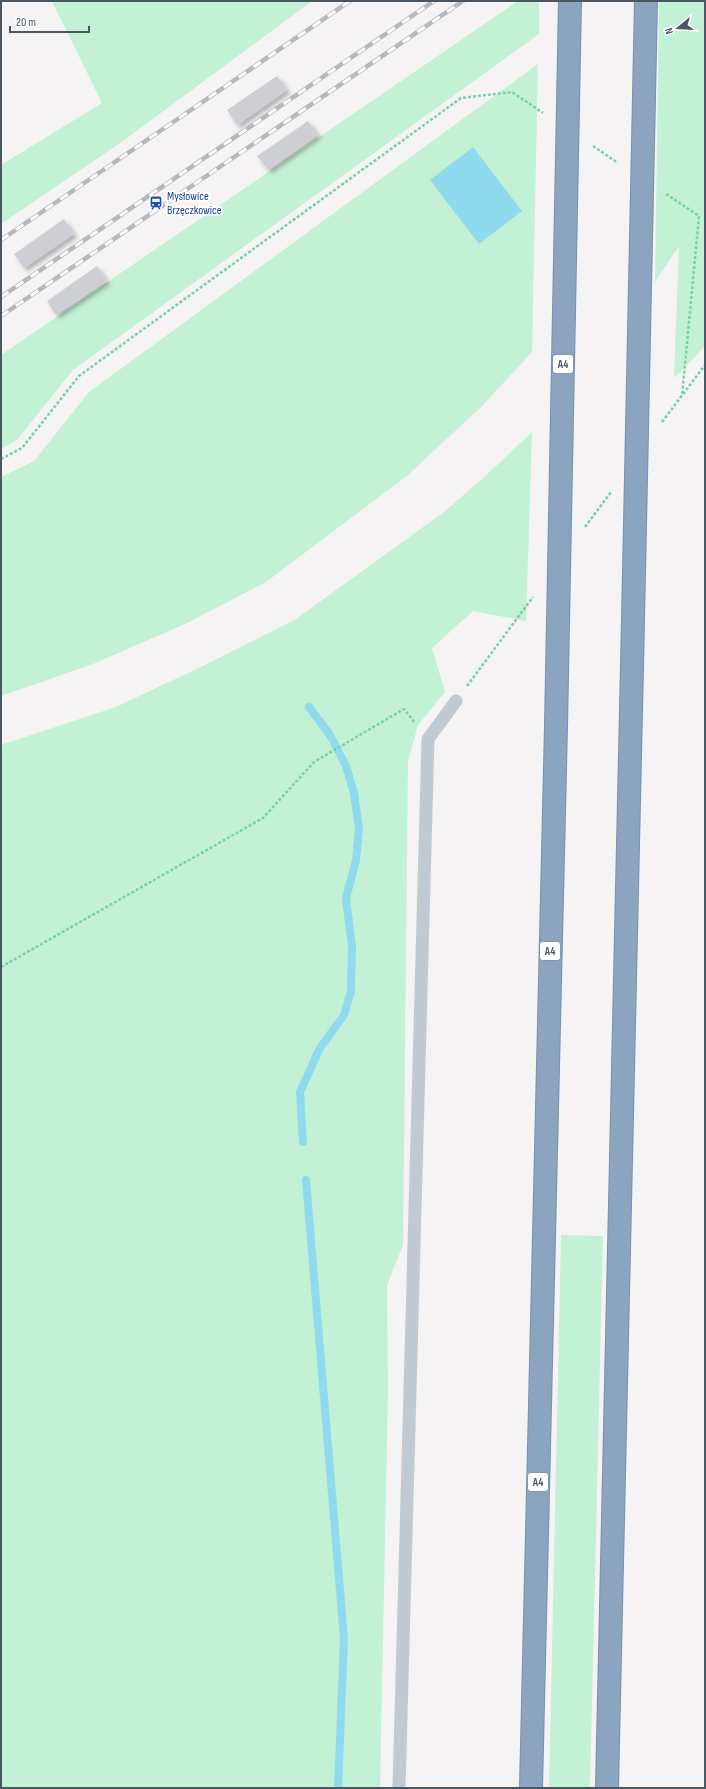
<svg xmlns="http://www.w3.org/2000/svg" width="706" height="1789" viewBox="0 0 706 1789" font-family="'Sofia Sans Condensed',sans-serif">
<defs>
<filter id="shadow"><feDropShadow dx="3.5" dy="3.5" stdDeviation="2" flood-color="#0004"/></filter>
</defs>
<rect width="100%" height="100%" fill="#f5f3f3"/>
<path fill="#c3f1d5" d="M52,1H312L123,141L1,224V165L102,103Z
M518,1H539V34L73,370L17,440L1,449V355Z
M659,1H705V346L674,378L679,246L655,282Z
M538,64L532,352L482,406L408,475L266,582L185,624L93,664L1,696V477L34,461L89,392Z
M532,432L526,621L473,611L432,648L445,692L418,725L408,762L403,1245L387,1285L388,1389L380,1788H1V745L116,707L205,665L296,619L444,512L483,478Z
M561,1235L603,1236L590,1788H549Z"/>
<path fill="#90daee" d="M473,147L522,211L479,244L430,180Z"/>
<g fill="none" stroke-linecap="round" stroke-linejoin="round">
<path stroke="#90daee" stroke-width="8" d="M303,1142L300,1092L320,1048L344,1015L351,991L352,947L346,898L356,860L359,829L354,793L346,766L330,735L309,707
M306,1180L344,1639L338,1788"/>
</g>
<path fill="#cdcfd5" filter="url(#shadow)" d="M277,76L287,90L237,125L227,110Z
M308,121L318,135L268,170L257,156Z
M64,219L74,234L24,268L14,254Z
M97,266L107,281L56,315L47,301Z"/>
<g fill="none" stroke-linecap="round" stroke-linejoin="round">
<g stroke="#7690ad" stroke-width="24">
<path id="motorway" d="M531,1788L556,726
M607,1788L633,620"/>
</g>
<path stroke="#7ad0a6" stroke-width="2.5" stroke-dasharray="3 2" stroke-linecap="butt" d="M593,146L618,163
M666,194L699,216L682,396
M662,422L705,365
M1,459L22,448L79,376L461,98L512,92L543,113
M585,527L611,492
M467,686L533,597
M1,967L263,818L314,762L404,709L415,723"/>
<path stroke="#c1cad2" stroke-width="13" d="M399,1788L428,739L456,701"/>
<use href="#motorway" stroke="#8ba5c1" stroke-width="22"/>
<g stroke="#b5b8bd" stroke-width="4.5">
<path id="rail" d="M1,240L350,1
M1,297L434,1
M1,316L463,1"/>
</g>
<use href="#rail" stroke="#fff" stroke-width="3" stroke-dasharray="9" stroke-linecap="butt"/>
<g stroke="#7690ad" stroke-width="24" stroke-linecap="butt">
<path id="motorway-bridge" d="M633,620L646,1
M556,726L570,1"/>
</g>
<use href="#motorway-bridge" stroke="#8ba5c1" stroke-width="22"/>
</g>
<defs>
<g id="station-bare" transform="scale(1.08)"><path d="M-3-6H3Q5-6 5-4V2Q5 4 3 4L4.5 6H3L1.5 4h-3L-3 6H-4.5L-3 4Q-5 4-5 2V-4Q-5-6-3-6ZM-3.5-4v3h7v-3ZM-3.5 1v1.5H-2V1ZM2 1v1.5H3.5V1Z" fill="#1a4fb4" stroke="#fff" stroke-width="2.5" paint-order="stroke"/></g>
</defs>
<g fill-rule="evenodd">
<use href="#station-bare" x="156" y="203"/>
</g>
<g text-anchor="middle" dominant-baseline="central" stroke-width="4" stroke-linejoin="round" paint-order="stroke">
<g fill="#fff" stroke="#808990" stroke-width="1">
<rect x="553" y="355" width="20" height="18" rx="3"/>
<rect x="540" y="942" width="20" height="18" rx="3"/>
<rect x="528" y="1473" width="20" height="18" rx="3"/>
</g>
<g font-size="11" font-weight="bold" fill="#4a5661">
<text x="563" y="364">A4</text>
<text x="550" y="951">A4</text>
<text x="538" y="1482">A4</text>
</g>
<g font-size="12" fill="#164399" stroke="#fff" text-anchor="start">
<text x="167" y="196">Mysłowice<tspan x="167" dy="14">Brzęczkowice</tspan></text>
</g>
</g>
<rect width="706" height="1789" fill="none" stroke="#4a5661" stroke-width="4"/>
<g transform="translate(678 28) rotate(252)" stroke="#ffffff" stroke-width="3" paint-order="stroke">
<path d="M0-3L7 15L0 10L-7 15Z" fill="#4a5661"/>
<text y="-6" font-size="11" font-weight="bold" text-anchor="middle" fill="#4a5661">N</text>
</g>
<path d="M10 26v6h79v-6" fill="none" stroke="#4a5661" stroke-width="2"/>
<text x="16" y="26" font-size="12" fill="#4a5661" stroke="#ffffff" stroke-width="3" paint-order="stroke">20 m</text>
</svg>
